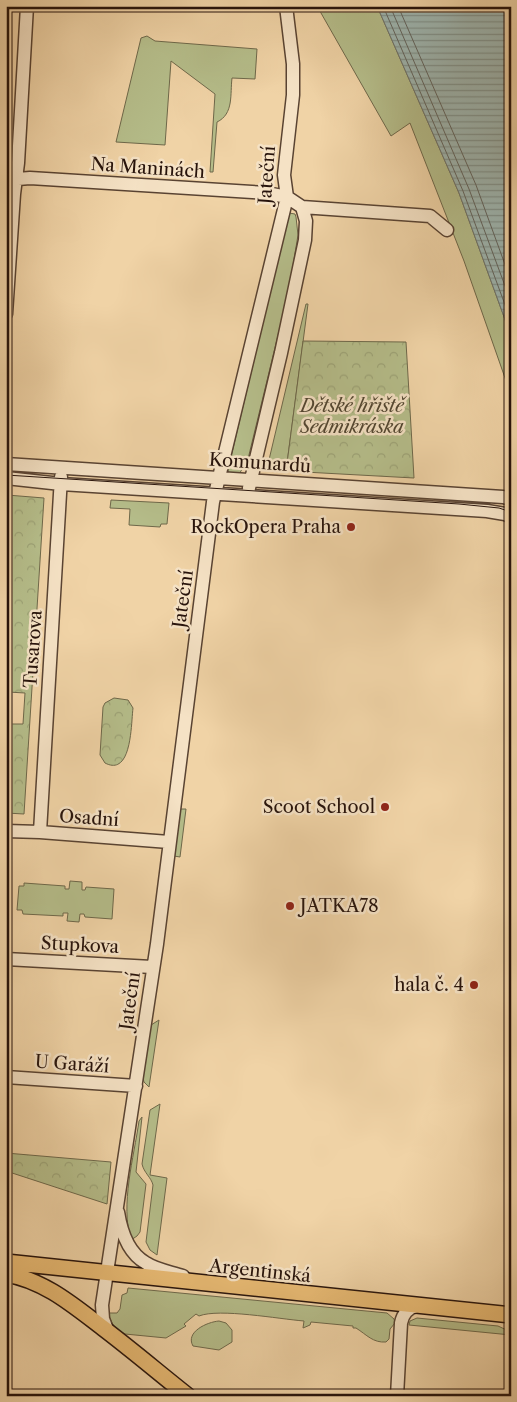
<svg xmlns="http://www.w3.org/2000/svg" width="517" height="1402" viewBox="0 0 517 1402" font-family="'Libre Caslon Text',serif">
<defs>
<pattern id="park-crowns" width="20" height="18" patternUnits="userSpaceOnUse" patternTransform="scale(1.25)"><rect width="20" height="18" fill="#b5bd8a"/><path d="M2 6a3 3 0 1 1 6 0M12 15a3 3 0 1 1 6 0" fill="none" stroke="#9ca276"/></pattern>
<pattern id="water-rules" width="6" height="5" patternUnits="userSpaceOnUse" patternTransform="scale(1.25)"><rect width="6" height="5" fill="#9eb6b1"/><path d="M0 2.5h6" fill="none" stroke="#81938e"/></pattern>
</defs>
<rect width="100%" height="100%" fill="#f0d3a6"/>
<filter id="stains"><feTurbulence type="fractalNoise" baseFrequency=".004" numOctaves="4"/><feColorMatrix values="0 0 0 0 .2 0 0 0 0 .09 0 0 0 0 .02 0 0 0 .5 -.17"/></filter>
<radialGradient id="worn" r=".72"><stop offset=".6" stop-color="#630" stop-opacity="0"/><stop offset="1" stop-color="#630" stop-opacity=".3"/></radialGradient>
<path fill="#b5bd8a" stroke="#6e684a" d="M317,6H377L459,193L511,336V395L464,261L410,123L391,136Z
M147,36L155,41L257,49L255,79L232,78C230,94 234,114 217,122L213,172H210L215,94L171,61L165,145L116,142L141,38Z
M289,213L295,214L296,217L298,235L289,290L247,463L238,475H231L228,471L230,461Z
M306,304H308L286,471H272L268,464Z
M111,500L169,503L167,524H161L160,527L129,525L130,509L110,508Z
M180,809H186L180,857L174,856Z
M70,881L82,882V890H85L86,887L114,889L112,919L85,917L84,914H80L79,922L67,921L68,913H63V916L23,914L22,910H17L19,886H24V883L65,886V889H69Z
M159,1020L149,1087L144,1082L143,1078L149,1031L151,1025Z
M160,1104L150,1175L167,1178L157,1255L150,1250L146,1242L153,1185C151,1177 144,1173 142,1164L150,1110Z
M142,1117L136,1172L146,1184L140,1232L137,1236L131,1240C120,1205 134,1157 139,1121Z
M128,1288L387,1313L394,1319L395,1323L390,1329L389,1339L386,1342C373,1343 367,1335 356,1328H353V1326L311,1322L310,1325L303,1328L304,1321C279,1319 219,1308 199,1316L196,1314L184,1324L186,1326L166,1338L125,1334C116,1330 110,1323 109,1313H117L120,1309L122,1295L127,1293Z
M417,1318L498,1326L511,1332V1335L409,1325L410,1321Z
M219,1321L226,1323L232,1330V1342L219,1350L193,1346C185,1332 207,1322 219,1321Z"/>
<path fill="url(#park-crowns)" stroke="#6e684a" d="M303,341L406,342L414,478L286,471Z
M7,495L44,498L24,814L6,813V724H23L25,693L8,692L6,712Z
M114,698L128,700L133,708C131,724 132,777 105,763L100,755L103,707L105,703Z
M6,1153L111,1162L107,1204L6,1171Z"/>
<path fill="url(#water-rules)" stroke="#6e756f" d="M377,6H511V336L459,193Z"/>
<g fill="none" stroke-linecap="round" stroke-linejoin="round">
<path stroke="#62645e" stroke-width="1" d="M383,6L463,191L511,321
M390,6L469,189L511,302
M398,6L476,185L511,281"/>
<g stroke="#594332" stroke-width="15">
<path id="minor" d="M6,180L30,178L267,193L287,197L302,207
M302,207L430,216L447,230
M6,314L14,194L18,163L27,6
M6,464L503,497L511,499
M6,478L61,484L487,511L505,514L511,517
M249,488L281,353L305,240L306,221L302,207
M6,831L40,832L169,842
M40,832L61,477
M6,959L152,967
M6,1077L136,1086
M118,1212C121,1231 128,1253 146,1263C156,1270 171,1272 183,1276
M108,1332L103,1319L102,1305L157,944L213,502L287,197L284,175L293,95V64L286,6
M397,1396L401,1323C403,1313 408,1308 417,1306"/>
</g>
<g stroke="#27130b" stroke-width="18">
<path id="major" d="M6,1262L511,1315
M6,1274C44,1280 74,1306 103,1328C132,1350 159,1373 188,1396"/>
</g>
<use href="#minor" stroke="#f5e2c5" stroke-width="12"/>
<use href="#major" stroke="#e8ba73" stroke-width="15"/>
<path stroke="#27130b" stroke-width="1" d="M6,475L459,504L499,508L511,512"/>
</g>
<g fill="#8f2418" stroke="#f5e2c5" stroke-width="2">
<circle cx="351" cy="527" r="5"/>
<circle cx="385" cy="807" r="5"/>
<circle cx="290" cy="906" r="5"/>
<circle cx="474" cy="985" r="5"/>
</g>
<g text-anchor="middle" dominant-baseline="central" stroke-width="5" stroke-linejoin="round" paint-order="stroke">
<g font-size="18" fill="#27130b" stroke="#f5e2c5">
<text transform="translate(148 168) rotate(4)">Na Maninách</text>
<text transform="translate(267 175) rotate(-86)">Jateční</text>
<text transform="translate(260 463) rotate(4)">Komunardů</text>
<text transform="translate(183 599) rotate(-82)">Jateční</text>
<text transform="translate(33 649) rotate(-86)">Tusarova</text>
<text transform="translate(89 818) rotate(4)">Osadní</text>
<text transform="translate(80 945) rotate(3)">Stupkova</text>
<text transform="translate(130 1001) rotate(-82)">Jateční</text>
<text transform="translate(72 1064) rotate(4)">U Garáží</text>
<text transform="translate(260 1271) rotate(6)">Argentinská</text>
</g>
<g font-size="18" font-style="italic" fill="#524631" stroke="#f5e2c5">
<text x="352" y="406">Dětské hřiště<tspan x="352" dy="21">Sedmikráska</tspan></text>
</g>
<g font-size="18" fill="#27130b" stroke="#f5e2c5" text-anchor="end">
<text x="341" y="527">RockOpera Praha</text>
<text x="375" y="807">Scoot School</text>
<text x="300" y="906" text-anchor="start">JATKA78</text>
<text x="464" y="985">hala č. 4</text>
</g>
</g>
<rect width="517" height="1402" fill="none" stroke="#f0d3a6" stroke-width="25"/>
<rect x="8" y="8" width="502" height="1387" fill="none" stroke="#27130b" stroke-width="2.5"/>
<rect x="12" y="12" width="492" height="1377" fill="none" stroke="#27130b"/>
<rect width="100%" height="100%" filter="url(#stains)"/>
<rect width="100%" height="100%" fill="url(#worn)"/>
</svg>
